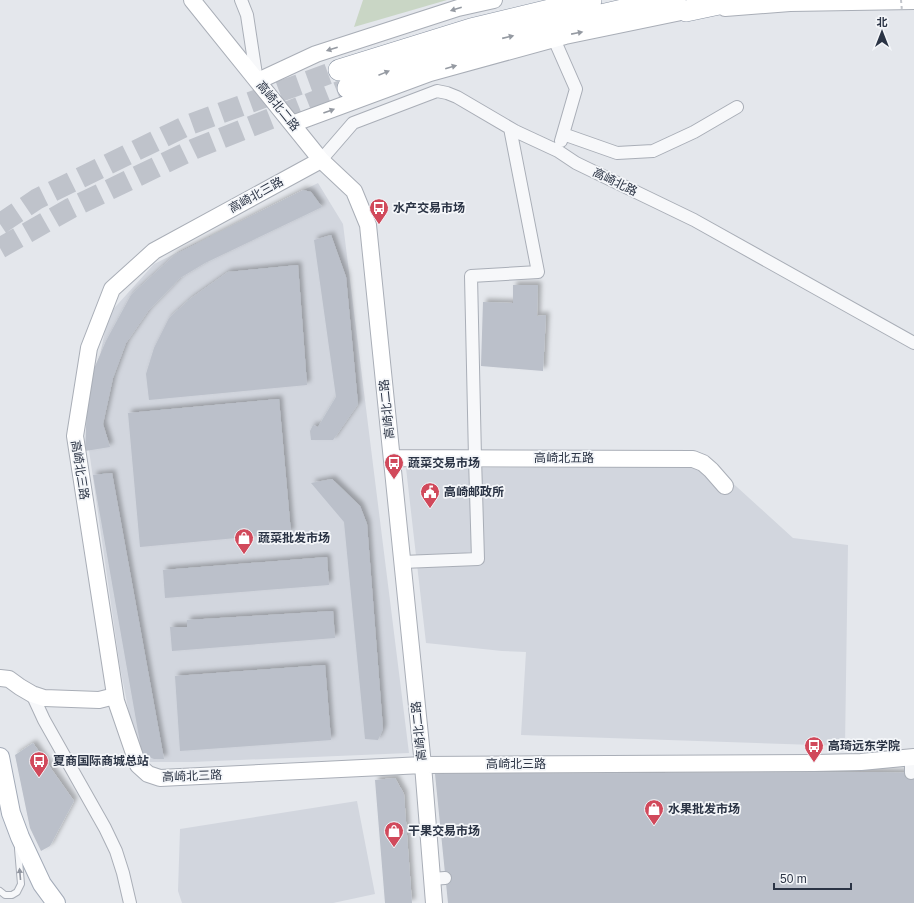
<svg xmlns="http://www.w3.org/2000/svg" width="914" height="903" viewBox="0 0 914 903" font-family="Arial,'Noto Sans SC',sans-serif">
<defs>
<filter id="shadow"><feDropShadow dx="3.5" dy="-3.5" stdDeviation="2" flood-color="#0004"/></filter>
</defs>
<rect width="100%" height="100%" fill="#e4e7ec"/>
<path fill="#d2d6de" d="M318,183L343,224L409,753L192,762H146L130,718L120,667L88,443L95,381L108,315L154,264Z
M715,467L793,538L848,545L845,746L521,735L526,652L502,651L426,643L406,468Z
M357,801L375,894L333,903H182L178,891L180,829Z"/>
<path fill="#c9d6c5" d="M363,0H447L354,27Z"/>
<path fill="#bbc0ca" filter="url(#shadow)" d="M303,190L311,192L322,207L205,263L180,278L148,311L126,343L113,378L103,424L110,447L85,451L87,404L93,371L106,341L131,295L176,254Z
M331,235L346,277L358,404L333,440H311L310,431L313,425L318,427L336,397L314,240Z
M298,265L307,385L149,400L146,374L154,348L169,318L190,299L228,272Z
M513,285H538L537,316L546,315L543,371L481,366L483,302L513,303Z
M279,399L291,533L140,547L128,413Z
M112,473L164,759H154L142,754L93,475Z
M332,479L360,506L367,524L383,729L378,740L365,739L344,522L311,483Z
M327,557L329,585L165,598L163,570Z
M333,611L335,638L172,651L170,627H187V620Z
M325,665L331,740L180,751L175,676Z
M33,743L74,801L50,846L41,851L30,828L15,755Z
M876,772L914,773V903H448L435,774Z
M395,778L404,794L412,903H385L375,780Z"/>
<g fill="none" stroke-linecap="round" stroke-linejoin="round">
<path stroke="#bfc3cb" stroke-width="21" stroke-dasharray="21 10" stroke-linecap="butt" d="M0,224L37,199L188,125L339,70
M0,248L71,208L194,149L348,88"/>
<g stroke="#a9aeb7" stroke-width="8">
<path id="lane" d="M0,891L5,895H12L17,892L21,884L18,849"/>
</g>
<g stroke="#a9aeb7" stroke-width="14">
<path id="street" d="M241,0L247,15L257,81
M554,39L576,89L561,141
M563,134L617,153L653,151L694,132L737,107
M321,160L353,123L437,91L447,93L457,97L515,131L558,151L576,163L694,220L914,343
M402,562L478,559L475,458L471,276L538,272L510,128
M32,694L44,720L105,828L116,851L123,873L130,903
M911,773V757
M432,879L445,878"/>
</g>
<g stroke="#a9aeb7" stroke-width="18">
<path id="secondary" d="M192,0L321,160L354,191L368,225L423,765L434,903
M725,8L790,3L914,1
M258,81L316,54L458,8L494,0
M292,124L430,73L565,36L686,11L696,10
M321,160L154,251L112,289L89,348L75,436L116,701L138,765L148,774L160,778L423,765L814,763L861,762L914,757
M392,458L693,459L703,463L711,470L725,486
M0,678L9,679L20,687L32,694L44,698L99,700L115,696"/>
</g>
<g stroke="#a3abb8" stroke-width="20">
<path id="primary" d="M0,757L11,813L20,837L42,884L56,903"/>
</g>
<g stroke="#8b94a3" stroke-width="22">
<path id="highway" d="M686,11L738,0
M339,70L471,29L591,0
M348,88L403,65L489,41L644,5L675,0"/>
</g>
<use href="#lane" stroke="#f7f8fa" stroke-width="6"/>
<use href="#street" stroke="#f7f8fa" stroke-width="12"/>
<use href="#secondary" stroke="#fff" stroke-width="16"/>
<use href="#primary" stroke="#fff" stroke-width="18"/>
<use href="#highway" stroke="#fff" stroke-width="21"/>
<path stroke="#c2c5cb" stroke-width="2" stroke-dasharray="3 3" stroke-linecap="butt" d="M901,0L902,11"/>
</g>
<defs><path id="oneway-solid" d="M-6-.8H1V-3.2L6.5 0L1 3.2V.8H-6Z"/></defs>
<g fill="#959aa2">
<use href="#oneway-solid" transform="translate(456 9) rotate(163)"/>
<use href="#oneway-solid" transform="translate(577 33) rotate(-11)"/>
<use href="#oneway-solid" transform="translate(508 37) rotate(-13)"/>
<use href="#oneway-solid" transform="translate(332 49) rotate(162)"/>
<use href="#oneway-solid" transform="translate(451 67) rotate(-16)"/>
<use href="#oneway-solid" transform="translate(384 73) rotate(-22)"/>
<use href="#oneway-solid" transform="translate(329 111) rotate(-20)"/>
</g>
<use fill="#9196a0" href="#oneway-solid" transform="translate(20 874) rotate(-95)"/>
<defs>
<g id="bus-pin" transform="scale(1)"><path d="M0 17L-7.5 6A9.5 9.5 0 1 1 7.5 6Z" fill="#d1495b" stroke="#f4f6f9"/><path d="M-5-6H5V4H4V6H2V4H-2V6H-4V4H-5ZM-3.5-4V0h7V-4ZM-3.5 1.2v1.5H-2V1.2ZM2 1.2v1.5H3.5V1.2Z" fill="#fff"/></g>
<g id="civic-pin" transform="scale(1)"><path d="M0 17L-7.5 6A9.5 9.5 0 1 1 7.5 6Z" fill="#d1495b" stroke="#f4f6f9"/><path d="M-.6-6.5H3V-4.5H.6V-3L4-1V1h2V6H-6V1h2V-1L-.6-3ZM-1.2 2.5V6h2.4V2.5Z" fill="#fff"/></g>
<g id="shop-pin" transform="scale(1)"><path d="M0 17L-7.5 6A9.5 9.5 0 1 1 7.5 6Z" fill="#d1495b" stroke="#f4f6f9"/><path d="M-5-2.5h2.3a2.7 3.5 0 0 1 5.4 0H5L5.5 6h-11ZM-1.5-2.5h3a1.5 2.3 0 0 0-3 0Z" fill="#fff"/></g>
</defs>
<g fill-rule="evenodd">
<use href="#bus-pin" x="379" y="208"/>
<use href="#bus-pin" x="394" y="463"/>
<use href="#civic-pin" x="430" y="492"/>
<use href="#shop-pin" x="244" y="538"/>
<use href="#bus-pin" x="814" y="746"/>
<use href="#bus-pin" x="39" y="761"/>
<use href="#shop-pin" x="654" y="809"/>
<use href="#shop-pin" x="394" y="831"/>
</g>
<g text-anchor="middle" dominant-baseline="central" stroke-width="3.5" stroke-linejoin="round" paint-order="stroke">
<g font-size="12" fill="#2b3445" stroke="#f4f6f9">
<text transform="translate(278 106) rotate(51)">高崎北二路</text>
<text transform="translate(615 182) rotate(26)">高崎北路</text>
<text transform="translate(256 195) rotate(-29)">高崎北三路</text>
<text transform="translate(387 409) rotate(-96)">高崎北二路</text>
<text x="564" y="458">高崎北五路</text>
<text transform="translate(80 470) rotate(81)">高崎北三路</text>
<text transform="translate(419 731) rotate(-96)">高崎北二路</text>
<text x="516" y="764">高崎北三路</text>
<text transform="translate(192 776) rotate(-2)">高崎北三路</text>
</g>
<g font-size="12" font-weight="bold" fill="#2b3445" stroke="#f4f6f9" text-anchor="start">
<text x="393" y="208">水产交易市场</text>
<text x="408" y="463">蔬菜交易市场</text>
<text x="444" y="492">高崎邮政所</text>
<text x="258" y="538">蔬菜批发市场</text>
<text x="828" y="746">高琦远东学院</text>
<text x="53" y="761">夏商国际商城总站</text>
<text x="668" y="809">水果批发市场</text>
<text x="408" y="831">干果交易市场</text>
</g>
</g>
<g transform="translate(882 32)" stroke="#f4f6f9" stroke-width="3" paint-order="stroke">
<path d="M0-3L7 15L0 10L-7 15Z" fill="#2b3445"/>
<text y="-6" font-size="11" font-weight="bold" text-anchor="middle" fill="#2b3445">北</text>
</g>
<path d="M774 883v6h77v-6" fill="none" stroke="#2b3445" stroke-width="2"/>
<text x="780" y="883" font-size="12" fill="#2b3445" stroke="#f4f6f9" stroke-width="3" paint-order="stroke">50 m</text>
</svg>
